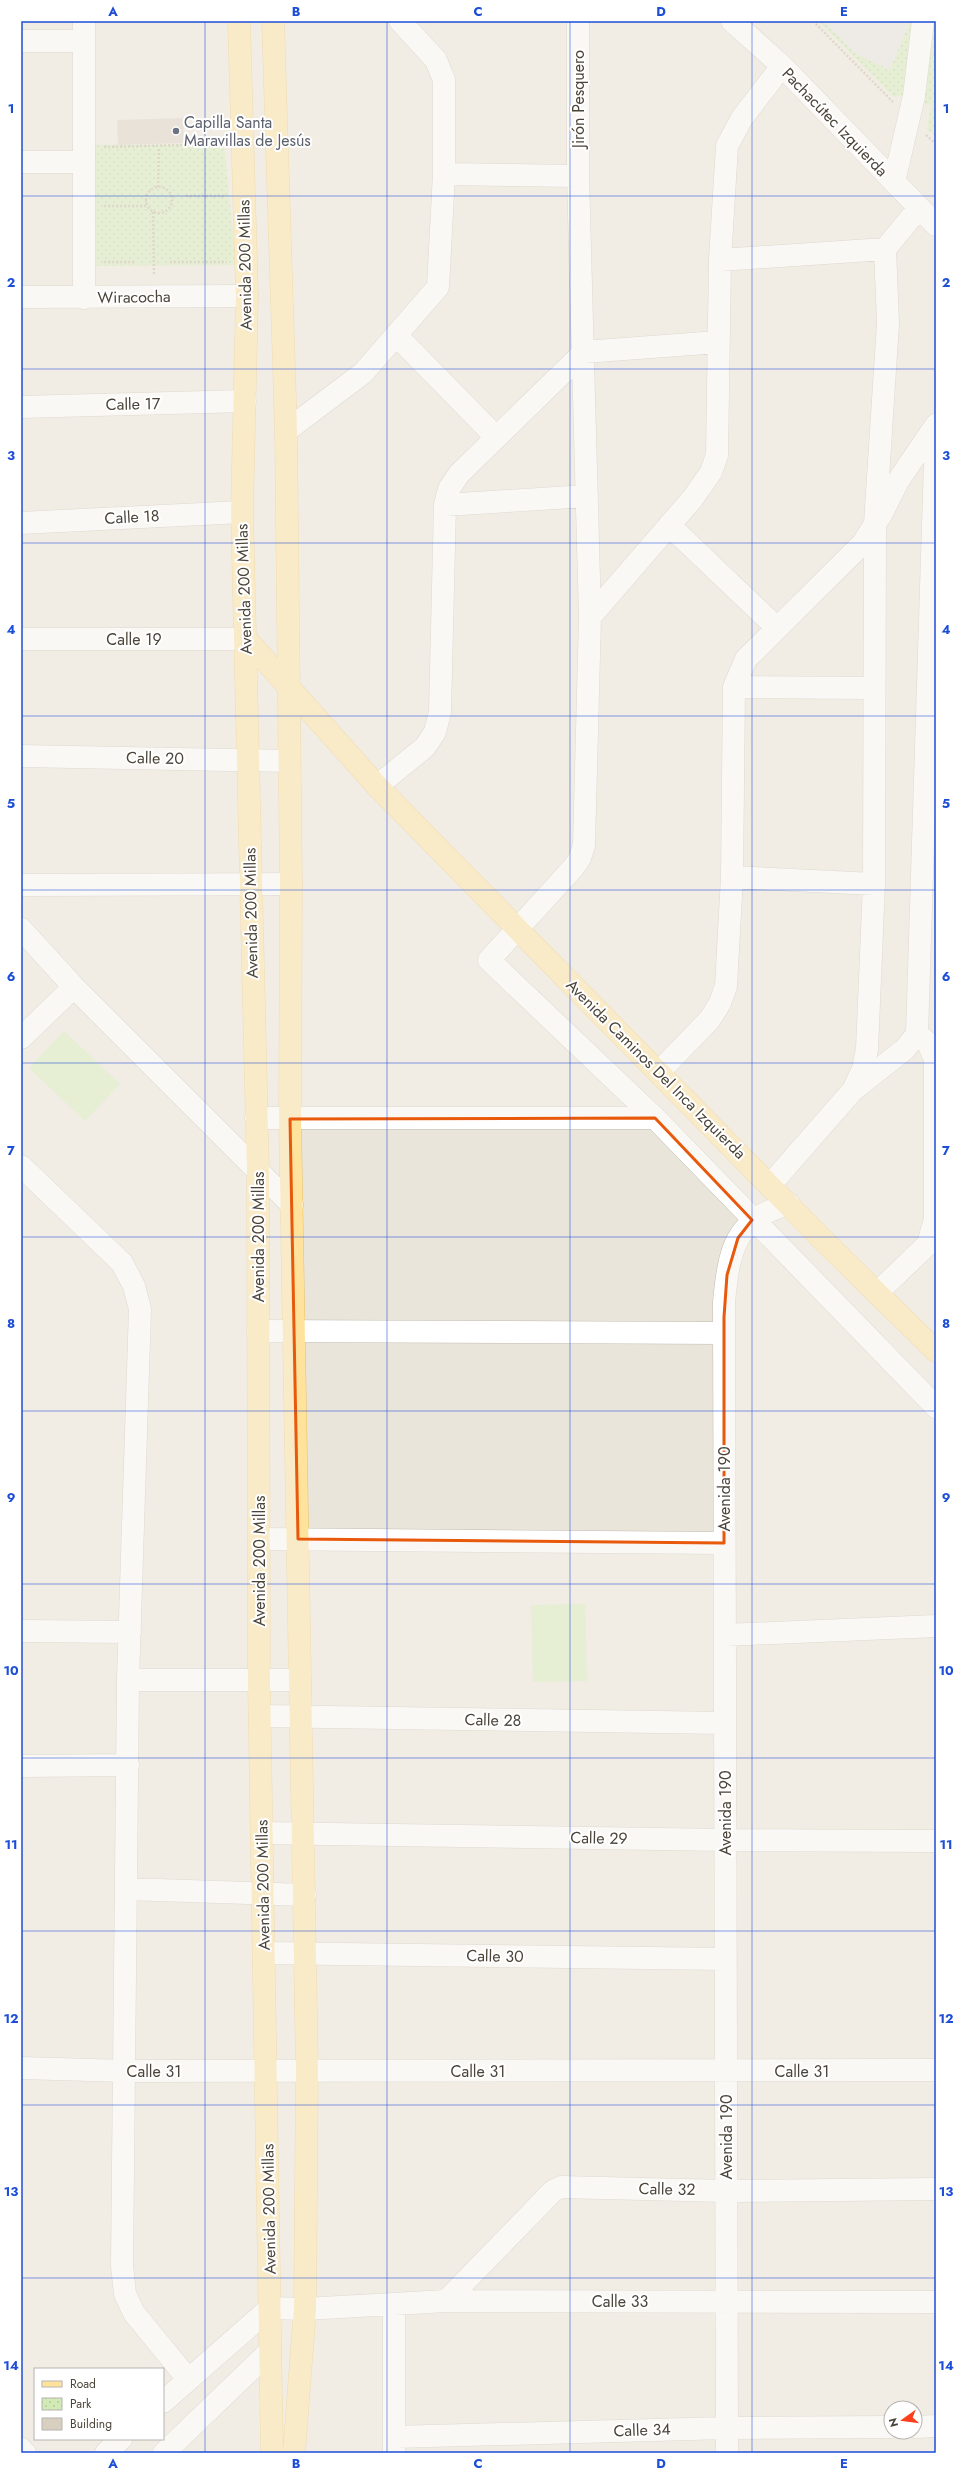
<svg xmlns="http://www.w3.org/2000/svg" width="957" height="2474" viewBox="0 0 957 2474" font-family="Jost,sans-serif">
<defs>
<pattern id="park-dots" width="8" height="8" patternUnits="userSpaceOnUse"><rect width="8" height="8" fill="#d2eab5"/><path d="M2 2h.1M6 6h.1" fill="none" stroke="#b6ca9c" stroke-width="1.8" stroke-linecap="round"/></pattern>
</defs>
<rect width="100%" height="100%" fill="#f6f3ec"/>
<path fill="#eae5da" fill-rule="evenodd" d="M21,21H936V2453H21ZM35,2369H163V2439H35ZM891,2408H915V2432H891Z"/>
<path fill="#d2eab5" d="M64,1031L120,1084L85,1121L29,1068Z
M585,1604L587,1681L533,1682L531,1605Z"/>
<path fill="url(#park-dots)" d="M818,21H936V136L927,130L931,105L924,104L925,99L902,95L894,97Z
M224,144L236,265L96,266L95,145Z"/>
<path fill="#e5e3e0" d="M823,21H910L890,70L856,54Z"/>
<path fill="#d8cfc1" d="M183,118L184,143L118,145L117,120Z"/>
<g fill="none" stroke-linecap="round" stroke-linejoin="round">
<g stroke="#c2bbae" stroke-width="23">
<path id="minor" d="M578,21V176L590,617L584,845L580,858L573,868L489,960L655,1118L936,1407
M732,21L782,66L936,225
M21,41H84
M21,162H84
M444,174L578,176
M894,182L914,96L923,21
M720,260L885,249L919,208
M21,297L247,296
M84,298V21
M397,336L495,436
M21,407L245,401
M286,431L363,373L438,287L444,174V80L436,60L400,21
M445,505L587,496
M21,523L242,512
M669,525L777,628
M590,617L693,498L711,472L717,455L720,260L727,146L742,118L782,66
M21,639H246
M734,687L874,688
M21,756L289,761
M377,786L425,747L435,732L440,712L445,505L449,489L459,474L584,352L718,342
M732,877L874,884
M21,885L291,884
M21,929L74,987L292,1205
M21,1038L74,987
M659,1072L710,1019L720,1003L726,986L732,877L734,687L746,659L863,543L882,513L898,481L936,425
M853,1090L863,1069L867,1049L874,884L875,524L888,323L885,249
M256,1118H655
M21,1166L122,1263L134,1286L140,1309L128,1680L122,2266L125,2294L134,2313L188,2379
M770,1185L853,1090L905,1049L917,1034L936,430
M877,1293L928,1244L935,1219V1059L928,1043L917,1034
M258,1331L724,1333
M259,1539L724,1543
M21,1631L130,1632
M725,1635L936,1626
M128,1680H300
M260,1716L725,1723
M21,1766L128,1765
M262,1833L725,1840L936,1841
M127,1889L305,1895
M265,1953L725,1959
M21,2068L126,2071L936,2070
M446,2301L553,2191L561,2187L726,2191L936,2189
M163,2402L270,2308L305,2309L446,2301L936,2302
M915,2427L936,2426
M394,2437L727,2428L891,2427
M21,2449L25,2453
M106,2453L121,2439
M164,2453L270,2351
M394,2453V2306
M727,2453L724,1302C729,1251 734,1219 789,1204"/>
</g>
<g stroke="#e6c16a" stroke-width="23">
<path id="major" d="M239,21L247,296L242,512L258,1171L259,1681L272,2453
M273,21L286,431L291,884L290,1119L307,2070L305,2309L294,2453
M246,639L377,786L820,1237L936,1351"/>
</g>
<path stroke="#c4b79f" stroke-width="2.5" stroke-dasharray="2 2" stroke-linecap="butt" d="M813,21L893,102
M926,135L936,144
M104,147L223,144
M146 200a13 13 0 1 1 26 0a13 13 0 1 1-26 0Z
M158,187L159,147
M186,196H224
M104,206H147
M153,212L154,276
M104,262H135
M170,262H227"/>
<use href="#minor" stroke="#fff" stroke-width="22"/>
<use href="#major" stroke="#ffe39c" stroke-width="22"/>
</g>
<path d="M0 0H957V2474H0ZM655,1118L752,1220L738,1238L727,1275L724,1317V1543L298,1539L290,1119Z" fill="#f6f3ec" fill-opacity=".55" fill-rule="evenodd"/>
<path fill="none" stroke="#e8590c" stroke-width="3" stroke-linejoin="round" d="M655,1118L752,1220L738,1238L727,1275L724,1317V1543L298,1539L290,1119Z"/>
<path fill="none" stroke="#1d4ed8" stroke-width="1" stroke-opacity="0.55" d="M205,21V2453M387,21V2453M570,21V2453M752,21V2453M21,196H936M21,369H936M21,543H936M21,716H936M21,890H936M21,1063H936M21,1237H936M21,1411H936M21,1584H936M21,1758H936M21,1931H936M21,2105H936M21,2278H936"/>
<circle fill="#6b7280" stroke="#fff" stroke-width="1.5" cx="176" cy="131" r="4"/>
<g text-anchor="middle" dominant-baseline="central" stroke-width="4" stroke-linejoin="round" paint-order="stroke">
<g font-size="16" fill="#4b4439" stroke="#fff">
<text transform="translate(578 99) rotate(-90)">Jirón Pesquero</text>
<text transform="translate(835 122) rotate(46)">Pachacútec Izquierda</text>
<text transform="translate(245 265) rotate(-91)">Avenida 200 Millas</text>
<text transform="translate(134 297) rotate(-1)">Wiracocha</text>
<text transform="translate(133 404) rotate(-1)">Calle 17</text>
<text transform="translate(132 517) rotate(-3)">Calle 18</text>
<text transform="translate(244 589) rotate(-92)">Avenida 200 Millas</text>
<text x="134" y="639">Calle 19</text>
<text transform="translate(155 758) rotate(1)">Calle 20</text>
<text transform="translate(251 913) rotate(-91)">Avenida 200 Millas</text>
<text transform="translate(656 1069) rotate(45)">Avenida Caminos Del Inca Izquierda</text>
<text transform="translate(258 1237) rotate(-90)">Avenida 200 Millas</text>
<text transform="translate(724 1489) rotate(-90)">Avenida 190</text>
<text transform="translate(259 1561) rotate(-90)">Avenida 200 Millas</text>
<text transform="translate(493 1720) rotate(1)">Calle 28</text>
<text transform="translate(725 1813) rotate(-90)">Avenida 190</text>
<text transform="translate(599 1838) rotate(1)">Calle 29</text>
<text transform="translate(263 1885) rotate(-91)">Avenida 200 Millas</text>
<text transform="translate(495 1956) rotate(1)">Calle 30</text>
<text x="154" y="2071">Calle 31</text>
<text x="478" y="2071">Calle 31</text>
<text x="802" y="2071">Calle 31</text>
<text transform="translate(726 2137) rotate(-90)">Avenida 190</text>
<text transform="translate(667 2189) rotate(1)">Calle 32</text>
<text transform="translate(269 2209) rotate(-91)">Avenida 200 Millas</text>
<text x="620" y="2301">Calle 33</text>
<text transform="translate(642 2430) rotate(-2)">Calle 34</text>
</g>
<g font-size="16" fill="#5b616d" stroke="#fff" text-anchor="start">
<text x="184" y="122">Capilla Santa<tspan x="184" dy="18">Maravillas de Jesús</tspan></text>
</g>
</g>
<rect width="957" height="2474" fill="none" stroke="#ffffff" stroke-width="44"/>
<rect x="34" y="2368" width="130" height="72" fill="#ffffff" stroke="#b7b4b0"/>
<rect x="42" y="2381" width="20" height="6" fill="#ffe39c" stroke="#b7b4b0"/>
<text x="70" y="2388" font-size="12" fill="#4b4439">Road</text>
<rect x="42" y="2398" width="20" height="12" fill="url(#park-dots)" stroke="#b7b4b0"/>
<text x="70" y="2408" font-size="12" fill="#4b4439">Park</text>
<rect x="42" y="2418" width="20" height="12" fill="#d8cfc1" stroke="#b7b4b0"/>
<text x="70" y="2428" font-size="12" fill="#4b4439">Building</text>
<g transform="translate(903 2420) rotate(256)"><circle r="19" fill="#ffffff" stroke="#b7b4b0"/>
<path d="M0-3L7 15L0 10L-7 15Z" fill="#fc3f1d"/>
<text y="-6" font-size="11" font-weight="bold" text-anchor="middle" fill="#4b4439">N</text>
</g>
<rect x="22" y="22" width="913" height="2430" fill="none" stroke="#1d4ed8" stroke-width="1.5"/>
<g font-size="13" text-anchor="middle" font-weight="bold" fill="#1d4ed8">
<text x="113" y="16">A</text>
<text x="296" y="16">B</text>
<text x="478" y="16">C</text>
<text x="661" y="16">D</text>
<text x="844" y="16">E</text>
<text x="11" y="113">1</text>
<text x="946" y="113">1</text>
<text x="11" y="287">2</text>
<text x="946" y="287">2</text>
<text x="11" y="460">3</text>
<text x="946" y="460">3</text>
<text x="11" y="634">4</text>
<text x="946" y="634">4</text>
<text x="11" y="808">5</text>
<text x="946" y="808">5</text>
<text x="11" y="981">6</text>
<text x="946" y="981">6</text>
<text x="11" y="1155">7</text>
<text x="946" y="1155">7</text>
<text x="11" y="1328">8</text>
<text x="946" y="1328">8</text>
<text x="11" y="1502">9</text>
<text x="946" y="1502">9</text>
<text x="11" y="1675">10</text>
<text x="946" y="1675">10</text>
<text x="11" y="1849">11</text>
<text x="946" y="1849">11</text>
<text x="11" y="2023">12</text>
<text x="946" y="2023">12</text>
<text x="11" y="2196">13</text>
<text x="946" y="2196">13</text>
<text x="11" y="2370">14</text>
<text x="946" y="2370">14</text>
<text x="113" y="2468">A</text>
<text x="296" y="2468">B</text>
<text x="478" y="2468">C</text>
<text x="661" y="2468">D</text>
<text x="844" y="2468">E</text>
</g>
</svg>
